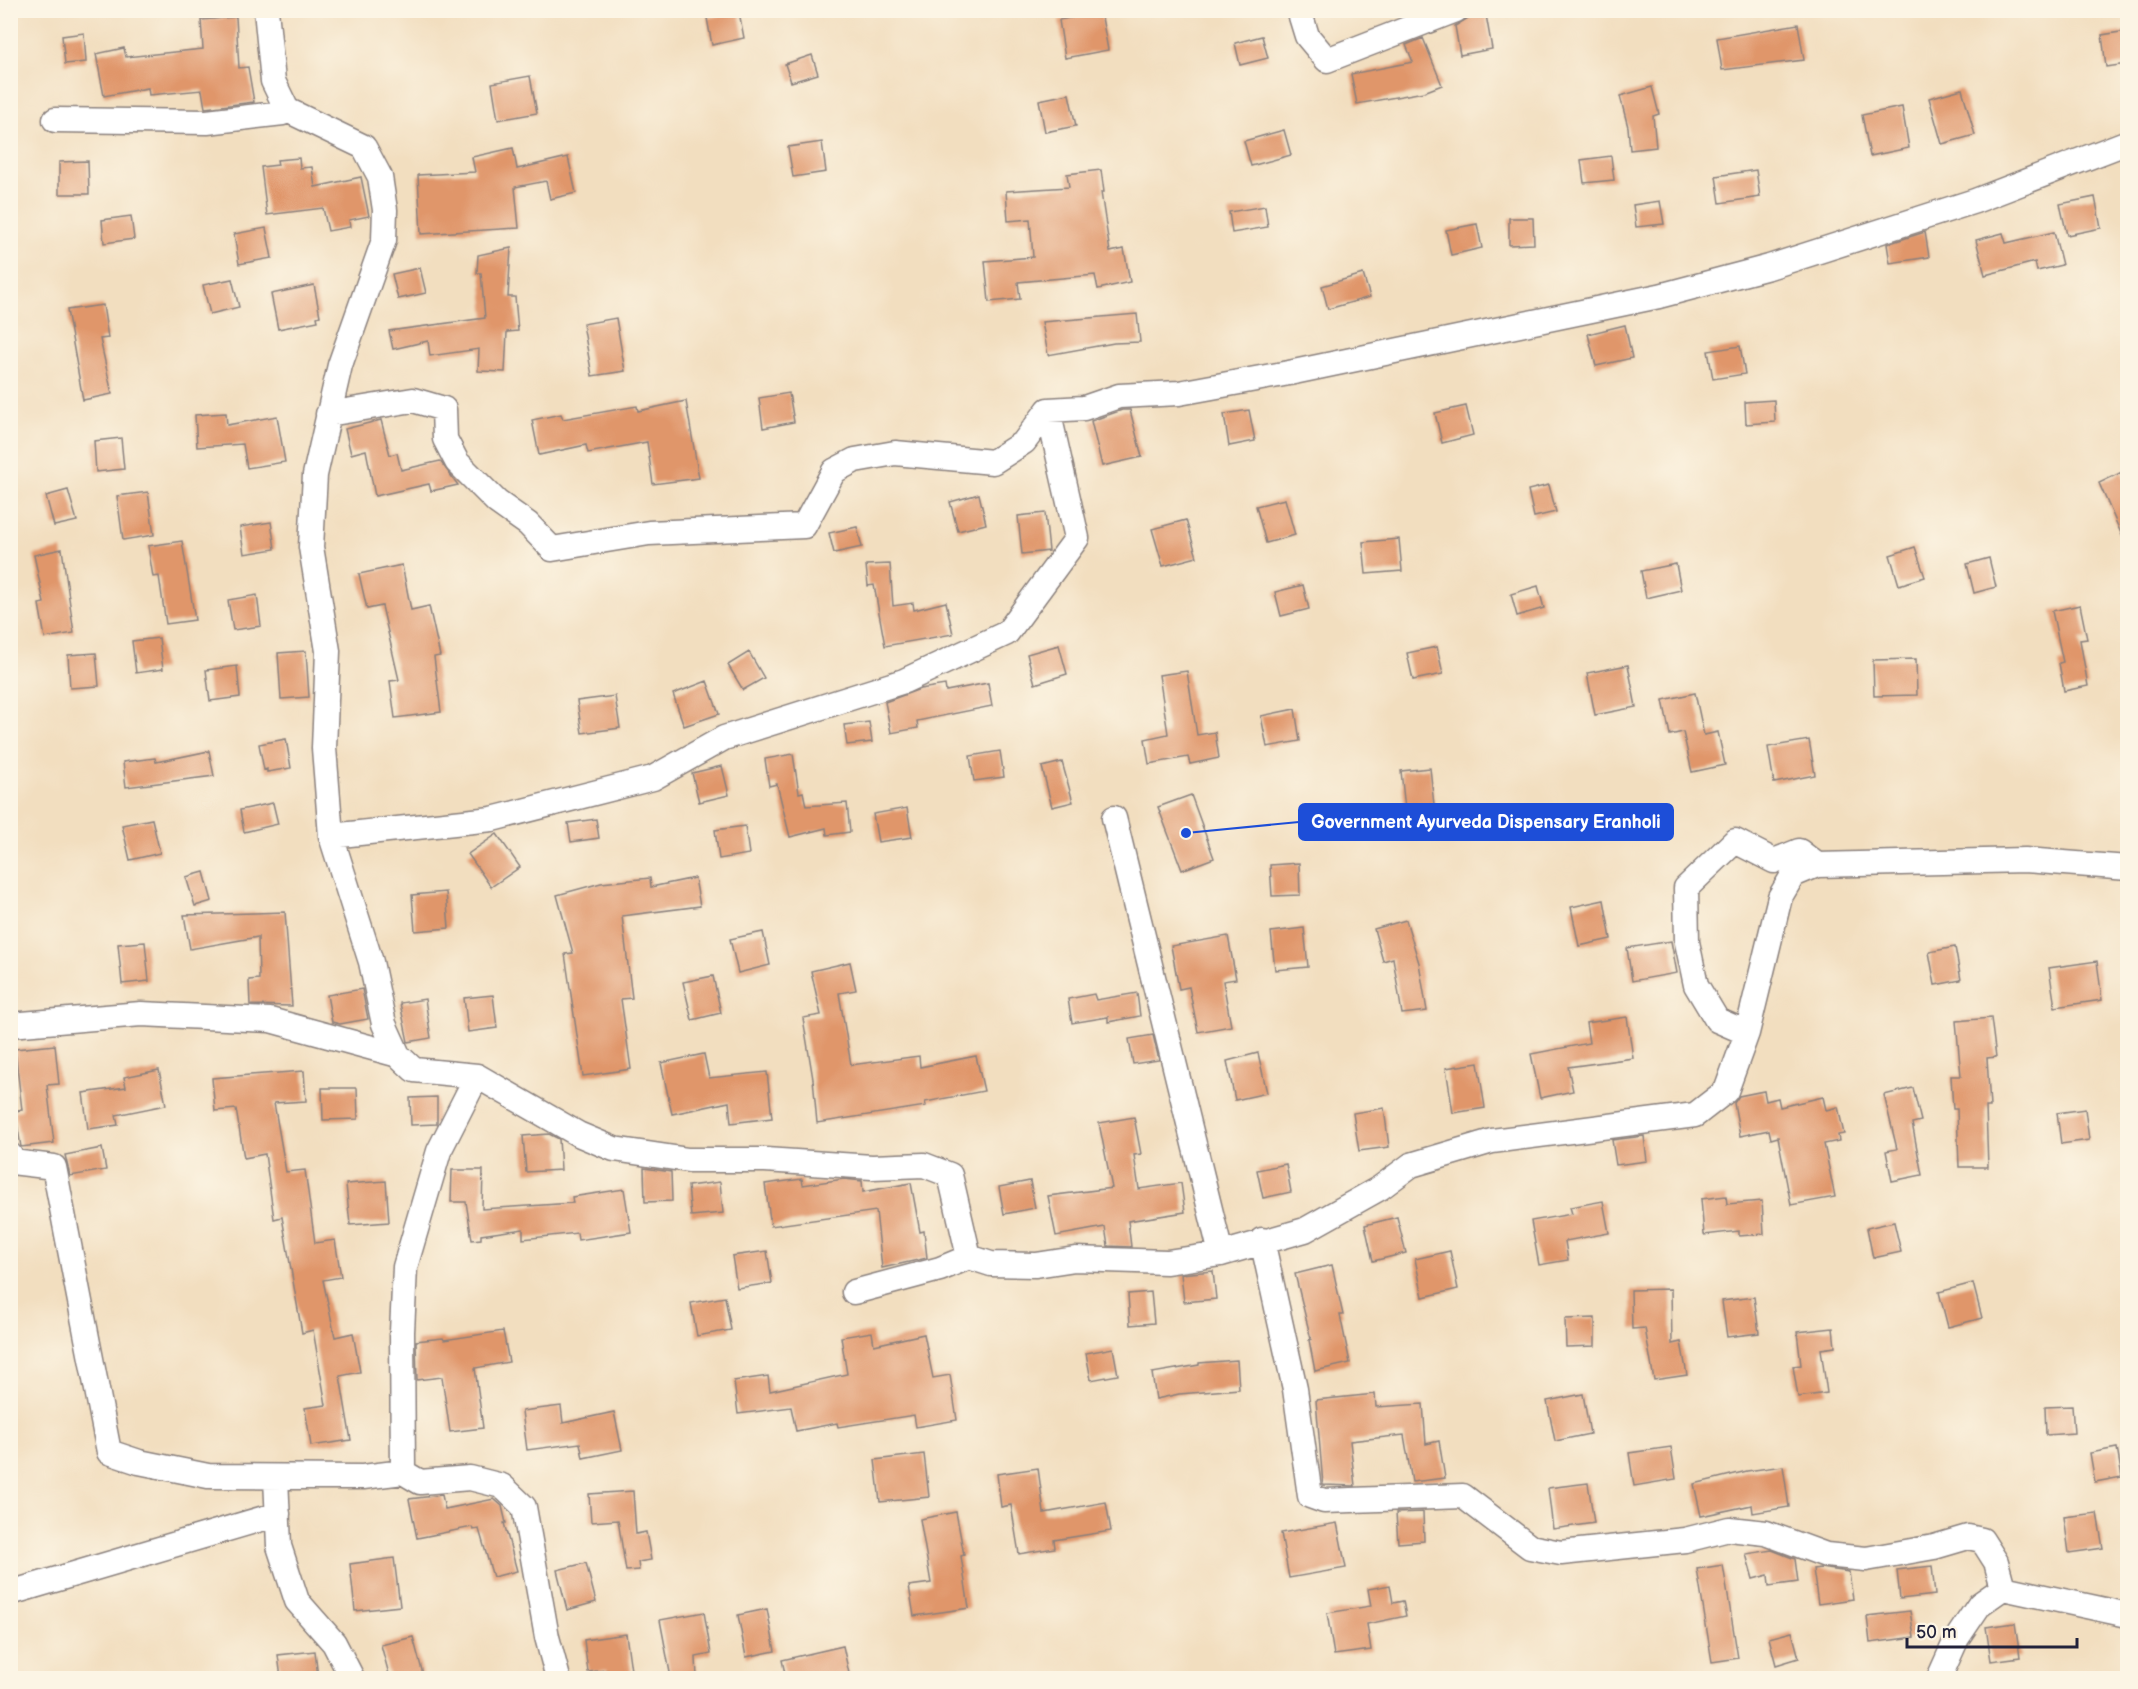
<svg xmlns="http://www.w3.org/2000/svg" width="2138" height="1689" viewBox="0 0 2138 1689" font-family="'Balsamiq Sans',sans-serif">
<rect width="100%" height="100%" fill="#fcf5e5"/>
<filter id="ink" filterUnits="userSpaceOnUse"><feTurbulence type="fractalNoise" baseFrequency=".0167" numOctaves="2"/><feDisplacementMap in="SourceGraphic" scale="12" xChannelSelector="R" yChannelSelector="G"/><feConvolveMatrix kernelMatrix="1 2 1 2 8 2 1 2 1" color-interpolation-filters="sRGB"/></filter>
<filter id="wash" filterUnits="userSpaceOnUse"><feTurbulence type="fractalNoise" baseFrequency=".008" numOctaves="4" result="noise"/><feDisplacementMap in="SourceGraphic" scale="24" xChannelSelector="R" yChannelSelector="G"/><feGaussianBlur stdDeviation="1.35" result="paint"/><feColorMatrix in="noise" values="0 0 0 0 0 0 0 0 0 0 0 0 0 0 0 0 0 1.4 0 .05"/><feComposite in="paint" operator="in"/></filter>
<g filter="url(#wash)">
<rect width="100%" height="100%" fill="#f2debf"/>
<g id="blocks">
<path fill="#e0966b" d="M739,12L744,38L712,45L707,18Z
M1101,12L1108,50L1065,58L1059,20Z
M1486,15L1492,49L1460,55L1455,26L1468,18Z
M236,17L239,68L248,67L254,102L205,108L202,90L149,95L148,88L104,96L96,54L124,48L126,57L203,49L201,20Z
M1798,24L1804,60L1722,70L1717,38Z
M2127,31V64L2106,67L2102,35Z
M84,33L86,62L65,64L62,36Z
M1262,36L1268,58L1240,65L1235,43Z
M1423,38L1442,85L1424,92L1357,104L1351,74L1413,62L1406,45Z
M812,55L818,74L791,82L785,64Z
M530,76L537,113L498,120L492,83Z
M1652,87L1659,114L1653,116L1656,147L1630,150L1628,127L1620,96Z
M1962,89L1975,135L1942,144L1929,98Z
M1069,94L1076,126L1045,132L1039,100Z
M1902,107L1909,148L1870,156L1862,115Z
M1284,130L1291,155L1251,166L1244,141Z
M822,142L826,172L793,177L788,147Z
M513,148L517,169L568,157L576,193L550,199L546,181L515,187L519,228L421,234L418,175L475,172L472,157Z
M1611,156L1614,180L1584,183L1581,160Z
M299,158L300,168L312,167L315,187L361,177L369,216L349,220L350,227L328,231L323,208L267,215L261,167L278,165L277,160Z
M88,161L89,194H59V162Z
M1101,170L1104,192H1101L1110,252L1124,249L1130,282L1098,289L1095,275L1018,282L1020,299L989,302L985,261L1033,257L1030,219L1008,221L1006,191L1069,187L1067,174Z
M1756,170L1760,197L1720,203L1716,176Z
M2095,197L2101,228L2067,235L2060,204Z
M1660,201L1664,224L1636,227L1633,205Z
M1265,206L1268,227L1232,233L1229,212Z
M131,216L134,239L104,243L102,220Z
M1509,218H1533L1534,244L1509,245Z
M1477,224L1482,248L1451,255L1446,230Z
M266,228L272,258L239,264L234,234Z
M1925,232L1929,257L1890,263L1887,244Z
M2054,232L2062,265L2037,271L2035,262L1985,275L1976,240L2003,233L2006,243Z
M511,248L508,297H515L518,331L507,332L505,372L478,371L479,349L430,356L428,341L393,349L389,331L485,318L481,273H477L478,255Z
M420,268L426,293L398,299L392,274Z
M1363,274L1370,297L1328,309L1322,286Z
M232,279L239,307L210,314L203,285Z
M314,285L320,316L317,317L318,321L278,329L271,294Z
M103,305L108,338L100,339L112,394L83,400L67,310Z
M1137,314L1140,342L1114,343L1048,355L1042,322Z
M616,318L625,371L592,376L583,324Z
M1625,325L1632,358L1596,366L1588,334Z
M1740,346L1745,374L1713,379L1708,351Z
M789,393L794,422L763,428L759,398Z
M1774,400L1775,422L1746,424L1745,402Z
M686,401L699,478L653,484L647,442L588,453L586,445L539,455L532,420L561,414L563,419L637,406L638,411Z
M1466,406L1473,435L1442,443L1435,413Z
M1122,410H1130L1142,457L1102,466L1091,421Z
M1249,410L1255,441L1229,446L1224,414Z
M226,413L227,425L277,416L285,462L247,468L243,444L197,447L195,415Z
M381,420L390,455L397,453L401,470L440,461L458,485L431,491L429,484L375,496L366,450L351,454L345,429Z
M121,438L124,469L96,472L94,441Z
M2122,472L2127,484V547L2099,483Z
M1549,485L1556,512L1534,517L1528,490Z
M68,490L77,521L54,526L46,496Z
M148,492L154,535L123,540L117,496Z
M979,494L986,524L958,531L950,502Z
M1285,499L1295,535L1266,543L1256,506Z
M1045,513L1049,551L1022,554L1018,516Z
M1186,520L1197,557L1163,566L1152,529Z
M271,522L275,549L244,554L240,527Z
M857,527L862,547L834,553L829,533Z
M1399,539L1402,571L1366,574L1363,542Z
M182,541L195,620L166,624L159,576L153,577L148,546Z
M1915,547L1925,577L1899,585L1890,555Z
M62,549L74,633L45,638L39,604L44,603L34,555Z
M1989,558L1996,587L1974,593L1967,564Z
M890,564L893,606L913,603L914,610L946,602L953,634L885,646L874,585L868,586L866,565Z
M1676,564L1681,590L1646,598L1641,571Z
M402,565L411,610L429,606L440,656L434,657L441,712L395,718L390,681L399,680L382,606L367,609L359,574Z
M1303,585L1309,609L1281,616L1275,592Z
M1538,586L1544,608L1517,616L1511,594Z
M257,595L261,626L233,630L228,600Z
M2080,605L2087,639L2080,640L2088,686L2064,691L2059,663L2063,662L2052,611Z
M159,638L163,669L136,673L132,641Z
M1059,645L1067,674L1035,684L1027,654Z
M1437,647L1443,674L1413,680L1407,653Z
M306,651L309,697L281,699L278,653Z
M749,652L764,678L743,690L728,665Z
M96,653L99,686L70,688L68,655Z
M1916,659L1917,695L1874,696L1873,660Z
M1628,665L1636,707L1595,715L1587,673Z
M237,666L240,697L210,701L206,670Z
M1187,671L1197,735L1215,732L1219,758L1190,764L1188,757L1149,764L1145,739L1168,734L1159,675Z
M707,681L719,714L684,726L673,694Z
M988,683L992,706L917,721L918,728L891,733L885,702L920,689L945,685L946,691Z
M1695,693L1704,735L1718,732L1725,765L1692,772L1683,732L1670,735L1663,700Z
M615,696L620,728L582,733L577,701Z
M1295,709L1300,741L1267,747L1261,716Z
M869,722L872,742L847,745L844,725Z
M286,739L291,768L267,772V769L264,770L259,744Z
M1809,740L1815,775L1774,783L1768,747Z
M209,751L214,776L126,787L123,762L155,758L156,762Z
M1000,751L1004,777L974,781L970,756Z
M793,754L799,793L803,792L806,806L847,803L850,832L827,835L826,828L790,837L777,784L769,786L765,759Z
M1062,762L1073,802L1052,807L1042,767Z
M722,766L729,795L699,802L692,773Z
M1430,768L1434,805L1405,809L1401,771Z
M1191,795L1214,858L1182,870L1158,807Z
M273,803L278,824L244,832L240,810Z
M907,808L912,837L878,842L873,814Z
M152,819L160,853L130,860L122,825Z
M596,819L599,838L571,842L568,823Z
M745,826L749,854L719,859L715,830Z
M497,834L520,867L491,887L468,854Z
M1299,863L1300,895L1272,896L1270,865Z
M204,872L212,901L195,906L186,877Z
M650,878L651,887L695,878L700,906L622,916L632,998L621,999L631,1069L583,1076L565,954L573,953L557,895L601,883Z
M446,892L449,928L415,931L412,895Z
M1604,900L1611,939L1579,946L1571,907Z
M285,912L292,1006L250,1005L249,980L259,979L258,937L190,949L184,915Z
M1406,920L1419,963L1427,1011L1402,1014L1393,958L1383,961L1374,929Z
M1304,928L1308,967L1275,970L1271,932Z
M763,932L770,965L738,973L730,939Z
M1228,936L1236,979L1223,981L1231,1026L1198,1032L1189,987L1179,989L1171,946Z
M1671,941L1677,973L1632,981L1627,948Z
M145,942L149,981L122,984L118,944Z
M1955,947L1961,980L1935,985L1929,952Z
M2097,961L2102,1000L2055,1007L2049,968Z
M850,962L856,990L839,993L851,1065L919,1056L920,1067L976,1056L984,1091L925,1102L926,1106L817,1123L813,1079L803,1018L821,1015L811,971Z
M713,976L721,1013L692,1020L683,982Z
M362,989L368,1019L340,1024L332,1022L327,995Z
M1137,993L1140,1016L1108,1022V1017L1072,1023L1068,999L1094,994L1096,1000Z
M493,995L497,1028L468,1032L464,998Z
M425,999L431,1038L408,1042L400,1003Z
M1627,1017L1633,1058L1568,1067L1573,1091L1540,1098L1531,1054L1589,1043L1586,1023Z
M1991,1018L1996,1057L1987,1058L1990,1107H1986L1988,1167H1959L1957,1109H1953L1951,1076H1961L1956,1021Z
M1153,1035L1159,1060L1133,1064L1129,1039Z
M55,1045L59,1084L47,1085L54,1143L21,1147L15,1111L22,1110L15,1049Z
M1258,1053L1267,1093L1235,1100L1227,1061Z
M704,1054L709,1078L767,1072L772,1118L731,1123L729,1102L672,1114L661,1063Z
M1478,1063L1485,1108L1453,1113L1446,1068Z
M159,1070L166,1105L116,1115L118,1125L88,1129L83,1093L126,1087L124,1077Z
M304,1071L306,1101L274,1103L286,1172L305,1170L315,1243L335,1240L341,1277L323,1280L335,1337L353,1333L360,1372L340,1376L351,1440L311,1446L305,1408L326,1405L313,1330L302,1333L282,1217L274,1219L265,1154L244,1158L236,1109L215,1111L212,1078Z
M322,1088H357L358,1119L323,1120Z
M1913,1088L1921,1121L1912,1123L1922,1175L1892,1181L1886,1151L1897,1149L1884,1095Z
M1764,1091L1766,1101L1778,1098L1780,1107L1823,1097L1826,1110L1838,1107L1844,1134L1838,1135L1839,1141L1824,1144L1835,1197L1791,1205L1778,1137L1771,1139L1769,1130L1740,1136L1734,1103L1739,1096Z
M437,1097V1124L411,1125L410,1098Z
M1384,1108L1389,1147L1359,1151L1353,1113Z
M2085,1109L2089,1140L2061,1144L2057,1113Z
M1134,1117L1141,1154L1134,1155L1139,1189L1181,1183L1185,1212L1128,1221L1131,1247L1108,1246L1105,1227L1056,1236L1048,1196L1112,1188L1099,1123Z
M549,1134L559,1139L561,1170L526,1172L523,1136Z
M1644,1136L1647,1161L1616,1165L1612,1140Z
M102,1148L106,1170L70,1176L65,1155Z
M1286,1164L1291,1192L1263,1198L1257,1170Z
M644,1168L671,1172L672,1201L645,1202Z
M452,1170H483L482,1209L573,1203L572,1197L624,1189L631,1232L578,1240L577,1233L523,1239V1229L481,1235V1239L472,1240L466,1202H451Z
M802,1179L803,1185L844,1179L862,1181L863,1192L911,1183L920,1232L924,1231L927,1258L882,1268L876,1211L771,1226L765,1184Z
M386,1181L389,1222L350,1225L346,1184Z
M1030,1181L1035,1208L1004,1214L999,1187Z
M720,1182L723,1213L691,1216L688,1186Z
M1726,1196L1727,1204L1762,1201L1764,1234L1739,1236V1231L1704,1235L1701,1199Z
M1603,1201L1609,1233L1565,1241L1568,1260L1539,1265L1531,1221L1572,1214L1570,1207Z
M1397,1217L1406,1253L1373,1261L1365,1225Z
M1894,1222L1901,1252L1873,1258L1867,1228Z
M767,1251L772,1283L737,1288L732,1256Z
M1450,1251L1458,1289L1423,1297L1415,1259Z
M1332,1265L1343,1315H1340L1350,1363L1315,1371L1309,1340L1311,1339L1295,1274Z
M1213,1271L1216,1299L1184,1302L1181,1274Z
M1973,1283L1982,1318L1948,1327L1939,1292Z
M1671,1289L1672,1344L1681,1342L1687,1375L1654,1380L1645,1328L1632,1329L1631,1290Z
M1151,1292L1154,1323L1130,1325L1128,1294Z
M725,1297L731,1330L697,1336L691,1303Z
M1754,1297L1759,1333L1727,1337L1722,1301Z
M1595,1318V1346L1566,1347L1565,1319Z
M1833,1328L1835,1347L1821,1349L1827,1393L1798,1397L1793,1366L1801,1365L1797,1332Z
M503,1331L509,1362L475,1368L483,1428L450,1432L442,1377L417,1380L416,1341L443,1338L444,1340Z
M872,1332L874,1345L924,1334L933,1378L950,1375L957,1420L916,1427L914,1415L838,1427L837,1423L796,1431L791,1407L738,1414L734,1381L768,1376L770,1391L847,1374L841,1337Z
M1113,1348L1118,1375L1091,1380L1086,1353Z
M1237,1360L1239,1389L1179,1394L1156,1399L1152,1373L1199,1365V1363Z
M1375,1394L1376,1407L1423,1404L1426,1444L1439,1441L1445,1478L1412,1482L1404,1435L1350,1441L1355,1486L1323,1485L1316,1400Z
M1583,1394L1590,1434L1555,1441L1547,1401Z
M561,1406L563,1423L614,1412L622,1450L583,1458L580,1443L527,1450L522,1411Z
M2072,1406L2074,1433L2046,1435L2045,1407Z
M1671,1447L1676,1479L1634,1486L1629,1453Z
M2117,1448L2122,1477L2095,1482L2090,1453Z
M924,1454L929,1497L880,1502L875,1460Z
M1783,1466L1789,1507L1753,1513L1752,1505L1701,1516L1694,1484L1747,1471Z
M1038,1468L1044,1513L1106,1502L1111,1531L1054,1540L1055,1548L1019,1554L1011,1505L1001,1507L997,1474Z
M1588,1483L1594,1523L1553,1529L1548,1488Z
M633,1491L636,1534L646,1532L651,1560L638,1562L639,1570L626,1571L618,1520L591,1522L589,1494Z
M442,1495L445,1509L494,1499L502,1506L506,1523H504L517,1571L493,1577L479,1529L473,1530L472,1527L417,1538L409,1499Z
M956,1512L964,1555L961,1556L969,1608L914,1616L909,1586L931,1583L920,1519Z
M1423,1512L1424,1541L1398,1543L1396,1513Z
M2097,1513L2103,1548L2069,1553L2064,1517Z
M1337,1523L1346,1568L1289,1578L1281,1533Z
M1772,1550L1795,1559L1798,1582L1769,1586L1768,1575L1753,1579L1746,1554Z
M394,1558L400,1606L355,1611L350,1564Z
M586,1563L596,1602L567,1610L557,1570Z
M1723,1565L1738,1658L1712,1662L1697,1569Z
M1932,1566L1935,1595L1900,1599L1897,1570Z
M1820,1568L1849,1572L1853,1599L1818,1604L1813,1569Z
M1390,1585L1393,1603L1403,1601L1406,1616L1367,1624L1371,1650L1334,1655L1327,1613L1371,1606L1368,1589Z
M767,1609L775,1651L746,1657L738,1615Z
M1910,1611L1914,1637L1870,1643L1867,1616Z
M704,1612L711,1654L696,1657L697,1678H671L660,1620Z
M2015,1623L2020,1657L1991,1661L1986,1627Z
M1792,1632L1799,1658L1776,1665L1769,1638Z
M626,1634L632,1678H607V1670L588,1672L584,1640Z
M413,1637L423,1674L390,1678L381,1645Z
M843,1646L850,1678H786L782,1660Z
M315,1651L318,1678H281L278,1655Z"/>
</g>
</g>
<g filter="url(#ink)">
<use href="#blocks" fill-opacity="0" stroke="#8a807d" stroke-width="1.5"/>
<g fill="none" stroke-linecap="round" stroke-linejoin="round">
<g stroke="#8a807d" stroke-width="27">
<path id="minor" d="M266,10L273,81L287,110L364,147L380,177L385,210L384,240L340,365L315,475L311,547L328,651L324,748L331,836L371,962L384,1024L398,1055L414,1070L477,1076L439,1151L405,1267L402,1332L403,1472L420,1482L470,1478L502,1486L524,1507L547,1637L558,1678
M1299,10L1307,36L1327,60L1456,10
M55,120L207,122L283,113L287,110
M328,414L413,400L444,409L445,439L457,462L497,502L528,524L552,549L649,533L804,526L834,471L855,460L895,453L993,462L1024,442L1048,410L1084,408L1119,396L1179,393L1289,373L1659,296L1769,267L1975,201L2128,142
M1114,818L1221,1254
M331,836L492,819L653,778L724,738L904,681L1007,633L1077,538L1048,410
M10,1025L141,1014L270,1020L398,1055
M1747,1033L1717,1020L1696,985L1687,942L1686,888L1735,841L1774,861L1799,851L1817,865
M477,1076L578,1134L614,1149L688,1160H765L872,1167L924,1165L950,1175L969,1257L991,1264L1036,1265L1075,1259L1167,1262L1221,1254L1305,1230L1380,1188L1411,1165L1492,1141L1695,1115L1726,1091L1747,1033L1780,897L1793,875L1817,865L2025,860L2128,868
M10,1155L12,1162L54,1167L109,1452L139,1462L208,1476L363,1477L403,1472
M1262,1240L1295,1389L1310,1496L1324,1501L1463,1496L1530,1547L1561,1553L1685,1540L1729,1529L1766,1533L1826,1555L1866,1559L1934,1547L1968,1537L1982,1540L1996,1562L2003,1588
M854,1292L940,1269L969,1257
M276,1477L279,1546L297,1601L334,1643L352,1678
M10,1593L278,1514
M1939,1678L1957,1638L1980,1604L2003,1588L2128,1615"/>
</g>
<use href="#minor" stroke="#fff" stroke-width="24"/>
</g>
</g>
<path fill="none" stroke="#1d4ed8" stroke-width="2" d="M1186 833L1299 822"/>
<circle fill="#1d4ed8" stroke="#fcf5e5" stroke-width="2" cx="1186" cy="833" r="6"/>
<rect fill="#1d4ed8" stroke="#1d4ed8" stroke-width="2" x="1299" y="804" width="374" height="36" rx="6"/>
<g font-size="18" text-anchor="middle" font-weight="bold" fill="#fff">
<text x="1486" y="828">Government Ayurveda Dispensary Eranholi</text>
</g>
<rect width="2138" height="1689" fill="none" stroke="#fcf5e5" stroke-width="36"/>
<path d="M1907 1638v9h170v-9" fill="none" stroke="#22223b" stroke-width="3"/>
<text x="1916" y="1638" font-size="18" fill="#22223b" stroke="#fcf5e5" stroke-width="4.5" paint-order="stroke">50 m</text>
</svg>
